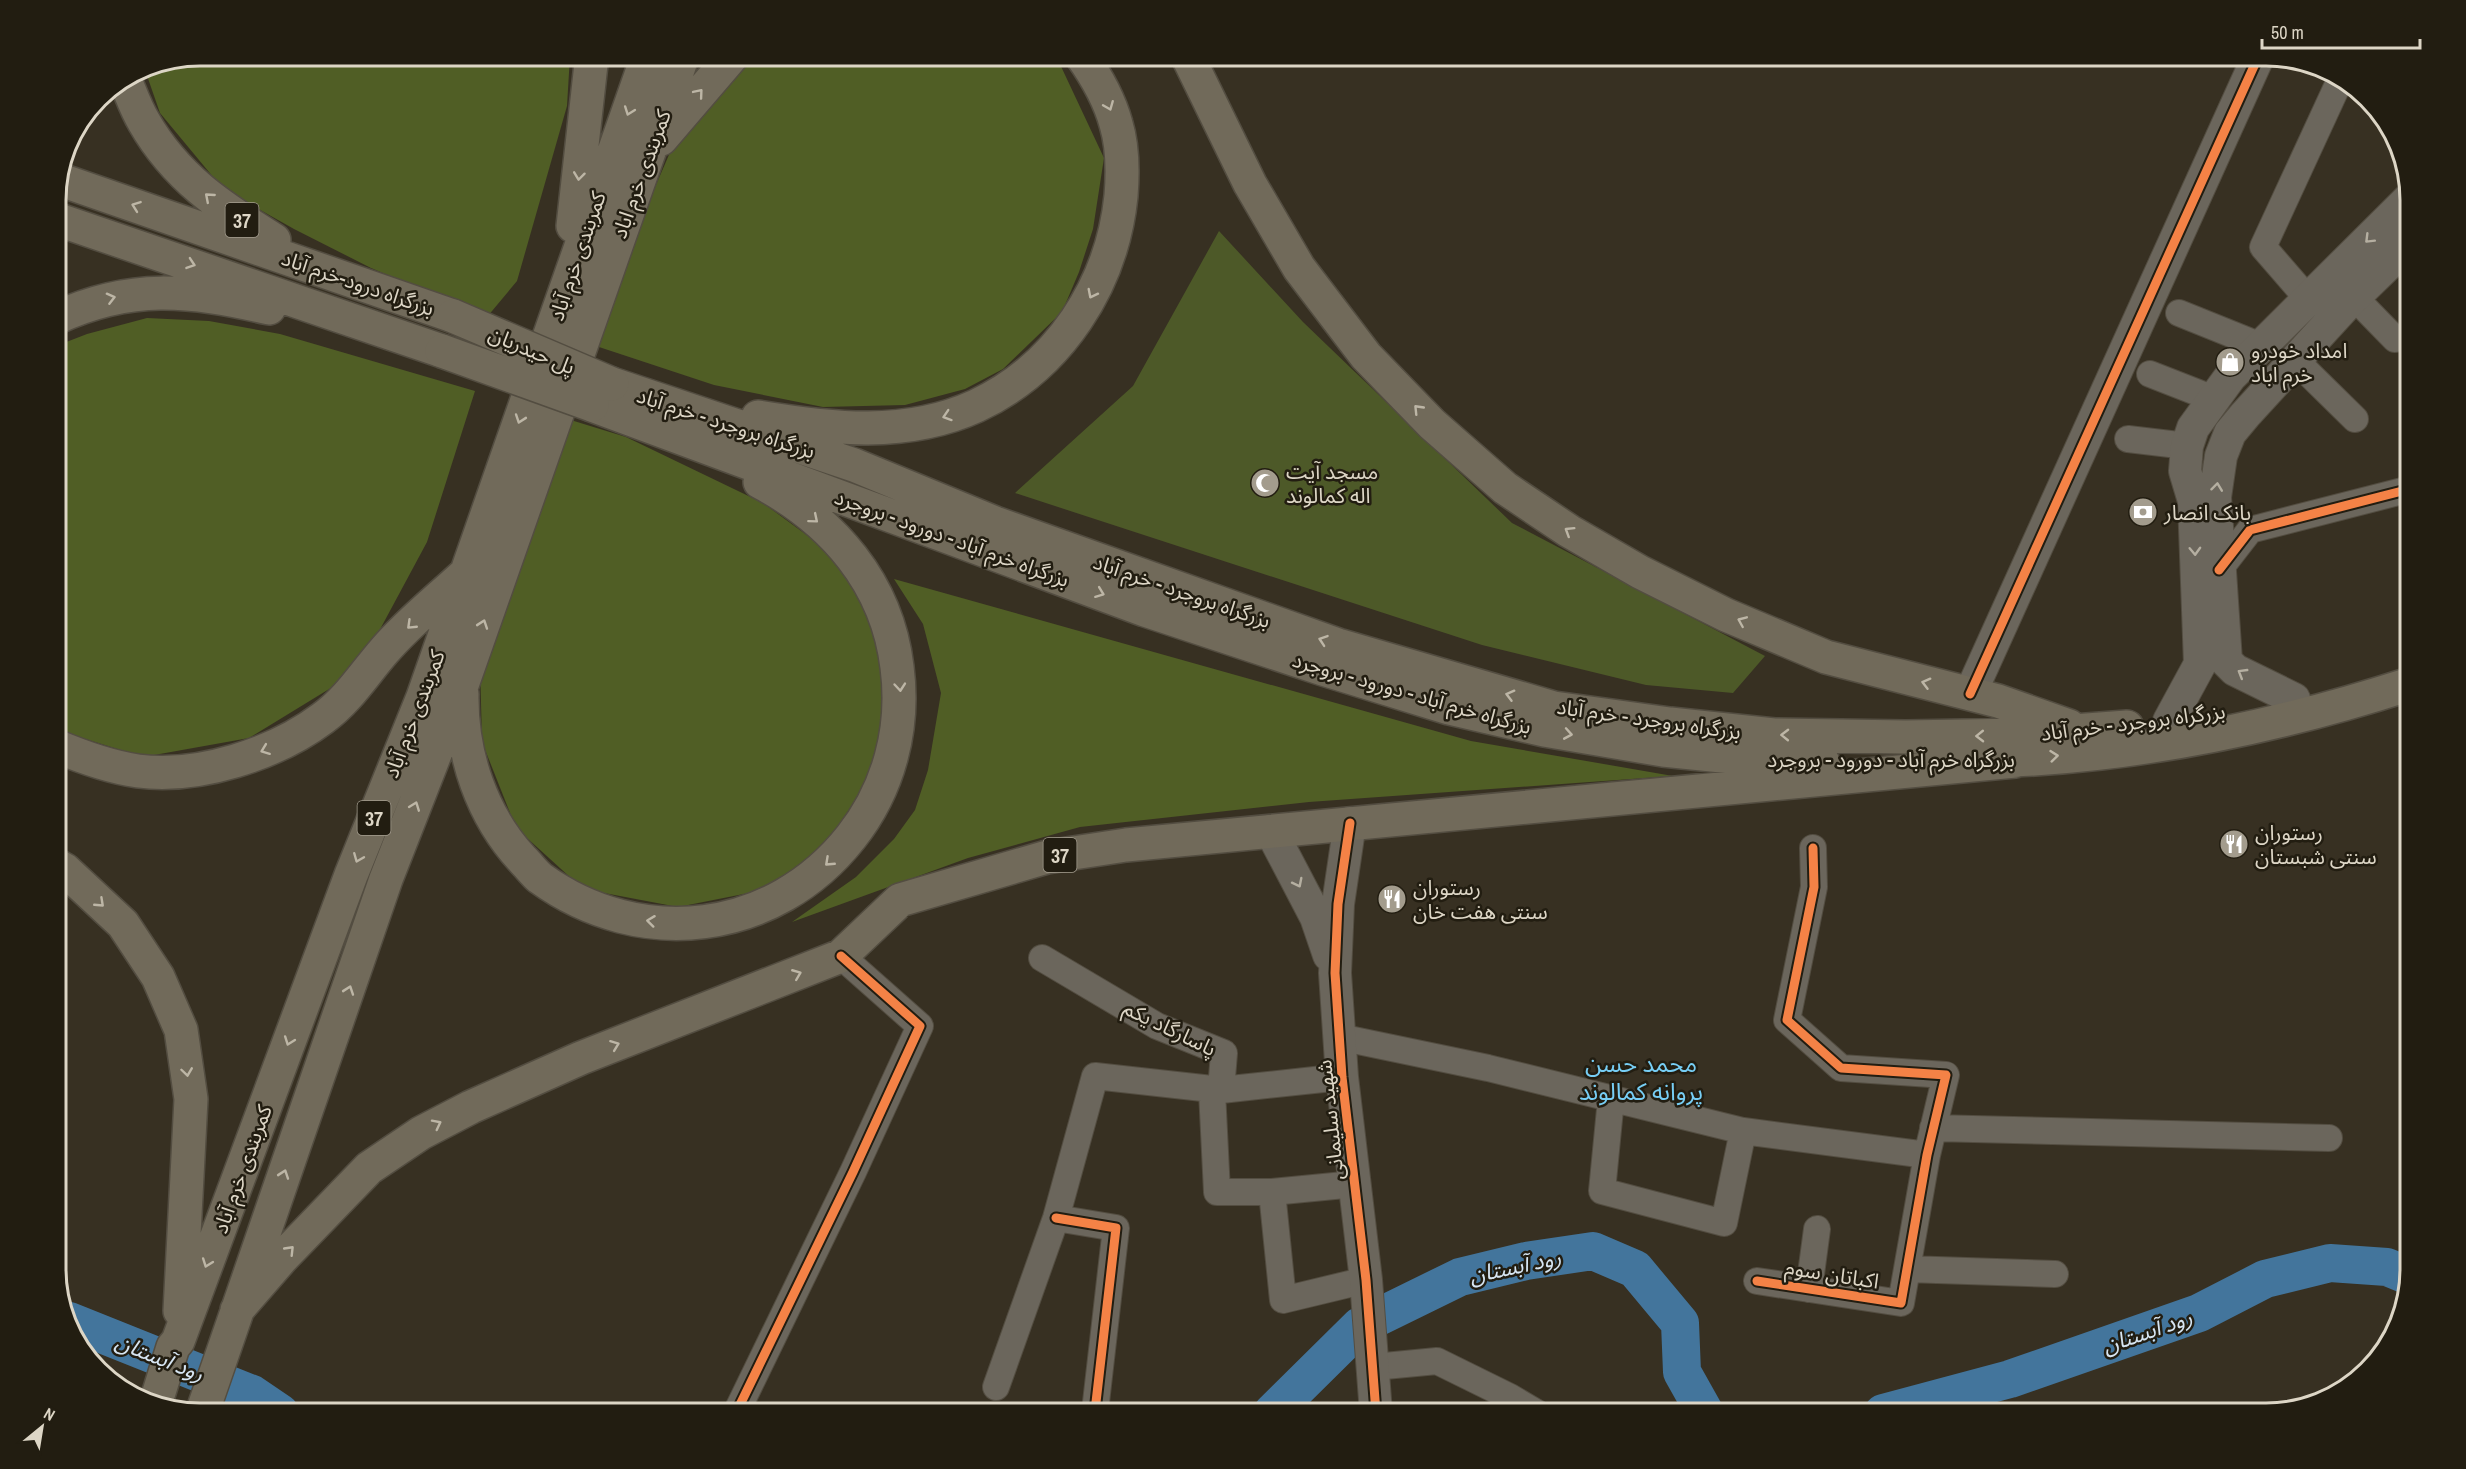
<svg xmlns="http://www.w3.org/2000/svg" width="2466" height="1469" viewBox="0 0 2466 1469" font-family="'Archivo Narrow','Noto Sans Arabic',sans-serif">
<rect width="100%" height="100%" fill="#373022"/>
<path fill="#4d5928" d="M1219,231L1303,322L1512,523L1765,656L1733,693L1646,685L1482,645L1015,493L1133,386Z"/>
<path fill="#505e25" d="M200,55L570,56L567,106L517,281L487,317L371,268L294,229L223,189L160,113L144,67Z
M1052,55L1058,60L1104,158L1093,229L1079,272L1062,312L1003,369L965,389L905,405L823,407L714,385L599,347L598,333L630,245L681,127L744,56Z
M147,318L209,321L280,334L475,391L427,542L377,635L339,683L249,738L143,757L63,732L56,727V346L87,334Z
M561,417L626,437L763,503L819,544L848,573L866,612L879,646L883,689V733L867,782L821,852L764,890L678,907L583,889L516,828L482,742L480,663Z
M894,579L1471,741L1673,776L1309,802L1080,827L968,858L792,922L856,877L894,839L915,810L928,770L941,693L923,624Z"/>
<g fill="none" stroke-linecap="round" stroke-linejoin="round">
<path stroke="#43759c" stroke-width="38" d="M69,1321L252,1394L280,1413
M1272,1413L1360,1326L1460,1277L1526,1261L1593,1251L1635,1269L1680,1323L1682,1372L1705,1413
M1883,1413L2010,1379L2199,1313L2265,1279L2330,1263L2387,1267L2409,1276"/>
<g stroke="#534d41" stroke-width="28">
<path id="minor" d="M2354,297L2395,339
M2308,299L2263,247L2341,78
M2179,313L2261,346
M2295,360L2355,419
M2150,374L2214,399
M2128,439L2187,446
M2219,570L2250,530L2410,489
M1042,958L1157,1026L1224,1053L1221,1090L1342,1077
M1339,1037L1488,1068L1743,1131L1927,1155
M1212,1091L1217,1192H1272L1283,1300L1366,1280
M1611,1099L1602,1191L1724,1223L1743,1131
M1933,1128L2329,1138
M1272,1192L1355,1184
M1056,1218L1116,1228L1095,1411
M1907,1269L2055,1274
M1757,1281L1901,1303L1927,1155L1946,1075L1841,1068L1787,1020L1814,887L1813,848
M1809,1289L1817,1229
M1374,1367L1437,1361L1510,1397L1537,1413
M996,1387L1056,1218L1095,1076L1221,1090
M736,1413L853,1172L920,1026L841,956"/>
</g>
<g stroke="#534d41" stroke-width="34">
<path id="tertiary" d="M1970,694L2259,55
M2294,699L2235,670L2226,661L2215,497L2221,456L2230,433L2245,415L2346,305L2410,243
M2169,721L2200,664L2194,501L2185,471L2187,446L2193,428L2230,377L2410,198
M1350,823L1338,904L1335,973L1342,1077L1366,1280L1376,1413
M1271,831L1316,917L1329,955"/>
</g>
<g stroke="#534d41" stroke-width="36">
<path id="trunk" d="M1187,55L1250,184L1299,268L1366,356L1432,424L1505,488L1569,531L1640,572L1726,615L1826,657L1998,701L2069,726
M125,80C131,94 136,109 144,122C176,178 221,207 274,240
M661,139L733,55
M58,179L453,316
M56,219L442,351
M573,226L592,55
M56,318C132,283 188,290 269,308
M612,384L854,465L995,523L1338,645L1554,708L1670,724L1774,735L1906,737L2021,735L2127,727
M592,405L1145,610L1323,669L1449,708L1544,730L1663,750L1761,760L1823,762
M758,417C831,429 906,438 976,406C1059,367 1112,285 1121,196C1123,172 1123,147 1116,124C1109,98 1096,76 1081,55
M462,694C461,755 482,816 523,860C529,866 534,873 540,878C641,951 774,935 851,837C889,789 905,728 897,667C887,583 833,521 760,482
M56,746C82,757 110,767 138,771C198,779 275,754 323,718C348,700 364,674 384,651C407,624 437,600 463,576
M1992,761C2132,757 2277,727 2410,684
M56,865L65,870L123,924L158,977L181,1030L191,1099L180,1311
M237,1310L282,1258L369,1168L421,1133L471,1107L581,1058L841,956L900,900L1047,857L1126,845L2015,761
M156,1402L173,1347L178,1341L351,875L423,697L648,55
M202,1413L386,879L462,685L683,55"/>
</g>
<use href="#minor" stroke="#6b665c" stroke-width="26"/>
<use href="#tertiary" stroke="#6b665c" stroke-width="32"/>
<use href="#trunk" stroke="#716a5a" stroke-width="33"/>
<g stroke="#534d41" stroke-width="36" stroke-linecap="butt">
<path id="trunk-bridge" d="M453,316L612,384
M442,351L592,405"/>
</g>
<use href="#trunk-bridge" stroke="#716a5a" stroke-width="33"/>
<g stroke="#221d11" stroke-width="13">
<path id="cycleway" d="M2219,570L2250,530L2410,489
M1970,694L2259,55
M1350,823L1338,904L1335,973L1342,1077L1366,1280L1376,1413
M1056,1218L1116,1228L1095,1411
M1757,1281L1901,1303L1927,1155L1946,1075L1841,1068L1787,1020L1814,887L1813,848
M736,1413L853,1172L920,1026L841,956"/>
</g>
<use href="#cycleway" stroke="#f48246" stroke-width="9"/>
</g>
<defs><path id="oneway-chevron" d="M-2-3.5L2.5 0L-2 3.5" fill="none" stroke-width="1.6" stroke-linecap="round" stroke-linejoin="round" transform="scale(1.5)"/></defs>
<g stroke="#bdb6a6">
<use href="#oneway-chevron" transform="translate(699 93) rotate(-50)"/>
<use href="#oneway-chevron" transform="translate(1109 106) rotate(68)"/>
<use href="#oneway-chevron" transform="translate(629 111) rotate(110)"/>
<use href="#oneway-chevron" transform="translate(579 176) rotate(97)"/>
<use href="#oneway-chevron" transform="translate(209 197) rotate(-139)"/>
<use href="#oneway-chevron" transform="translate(136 206) rotate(-160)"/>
<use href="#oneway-chevron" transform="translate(191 264) rotate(19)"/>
<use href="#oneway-chevron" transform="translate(1092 294) rotate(117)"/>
<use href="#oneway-chevron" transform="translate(111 298) rotate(-14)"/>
<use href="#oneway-chevron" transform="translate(1418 409) rotate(-134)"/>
<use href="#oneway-chevron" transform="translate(947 416) rotate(162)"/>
<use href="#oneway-chevron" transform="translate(520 419) rotate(109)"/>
<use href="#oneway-chevron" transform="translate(814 519) rotate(40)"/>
<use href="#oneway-chevron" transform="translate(1569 531) rotate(-148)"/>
<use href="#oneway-chevron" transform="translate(1100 593) rotate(21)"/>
<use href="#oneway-chevron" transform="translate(1742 621) rotate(-157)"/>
<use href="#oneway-chevron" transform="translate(483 624) rotate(-71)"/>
<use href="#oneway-chevron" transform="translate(411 625) rotate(136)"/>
<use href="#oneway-chevron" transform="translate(1323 640) rotate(-161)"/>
<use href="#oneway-chevron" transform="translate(1926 683) rotate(-165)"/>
<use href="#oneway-chevron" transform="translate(900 687) rotate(85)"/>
<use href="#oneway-chevron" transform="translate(1510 695) rotate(-165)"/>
<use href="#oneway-chevron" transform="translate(1568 734) rotate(10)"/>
<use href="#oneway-chevron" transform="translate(1785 735) rotate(-179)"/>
<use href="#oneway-chevron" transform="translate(1980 736) rotate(179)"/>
<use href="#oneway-chevron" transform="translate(265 750) rotate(159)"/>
<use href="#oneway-chevron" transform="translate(2054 756) rotate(-6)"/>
<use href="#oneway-chevron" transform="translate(415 806) rotate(-69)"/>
<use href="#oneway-chevron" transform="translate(358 858) rotate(112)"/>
<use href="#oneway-chevron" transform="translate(829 862) rotate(137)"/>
<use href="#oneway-chevron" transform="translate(100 903) rotate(43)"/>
<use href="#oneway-chevron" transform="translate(651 921) rotate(-173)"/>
<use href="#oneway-chevron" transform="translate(797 974) rotate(-22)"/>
<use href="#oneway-chevron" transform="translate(349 990) rotate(-71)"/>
<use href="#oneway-chevron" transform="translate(289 1041) rotate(110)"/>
<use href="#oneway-chevron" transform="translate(615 1045) rotate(-21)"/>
<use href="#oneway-chevron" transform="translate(187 1072) rotate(82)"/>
<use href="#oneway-chevron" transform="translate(437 1124) rotate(-27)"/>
<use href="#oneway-chevron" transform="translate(284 1174) rotate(-71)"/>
<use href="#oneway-chevron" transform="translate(290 1250) rotate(-46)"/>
<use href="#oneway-chevron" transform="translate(207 1263) rotate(110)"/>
</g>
<g stroke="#b5afa1">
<use href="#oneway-chevron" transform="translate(2369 239) rotate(135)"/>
<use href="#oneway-chevron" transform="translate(2217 487) rotate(-83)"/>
<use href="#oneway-chevron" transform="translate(2195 551) rotate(88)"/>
<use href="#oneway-chevron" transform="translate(2242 673) rotate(-149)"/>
<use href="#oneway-chevron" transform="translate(1298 883) rotate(63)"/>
</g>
<defs>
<g id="shop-disc" transform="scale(1.5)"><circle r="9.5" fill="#a39c8d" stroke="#221d11"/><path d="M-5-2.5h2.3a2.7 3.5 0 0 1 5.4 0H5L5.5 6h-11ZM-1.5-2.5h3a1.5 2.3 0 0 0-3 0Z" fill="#fff"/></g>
<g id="mosque-disc" transform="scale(1.5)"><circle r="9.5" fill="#a39c8d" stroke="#221d11"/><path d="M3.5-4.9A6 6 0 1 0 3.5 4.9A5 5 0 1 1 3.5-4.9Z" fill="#fff"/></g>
<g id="bank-disc" transform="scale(1.5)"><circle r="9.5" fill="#a39c8d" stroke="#221d11"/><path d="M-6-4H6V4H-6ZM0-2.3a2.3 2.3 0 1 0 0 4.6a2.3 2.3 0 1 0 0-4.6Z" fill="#fff"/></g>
<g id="restaurant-disc" transform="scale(1.5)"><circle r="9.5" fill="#a39c8d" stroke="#221d11"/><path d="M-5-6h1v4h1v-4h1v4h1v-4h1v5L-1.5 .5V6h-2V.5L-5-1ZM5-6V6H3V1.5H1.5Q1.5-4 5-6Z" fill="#fff"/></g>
</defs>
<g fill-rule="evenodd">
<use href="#shop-disc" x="2230" y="362"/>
<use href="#mosque-disc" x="1265" y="483"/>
<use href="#bank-disc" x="2143" y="512"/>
<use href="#restaurant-disc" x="2234" y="844"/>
<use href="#restaurant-disc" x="1392" y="899"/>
</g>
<g text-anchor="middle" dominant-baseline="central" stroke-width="5" stroke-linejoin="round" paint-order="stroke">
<g fill="#221d11" stroke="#a59e90" stroke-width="1.5">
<rect x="225.5" y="203" width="33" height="34" rx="4.5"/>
<rect x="357.5" y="801" width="33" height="34" rx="4.5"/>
<rect x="1043.5" y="838" width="33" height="34" rx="4.5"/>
</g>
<g font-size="20" font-weight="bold" fill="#ddd6c6">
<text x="242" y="220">37</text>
<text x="374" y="818">37</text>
<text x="1060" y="855">37</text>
</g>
<g font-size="21" fill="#ddd6c6" stroke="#221d11">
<text transform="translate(641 174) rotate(-70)">کمربندی خرم اباد</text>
<text transform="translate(577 256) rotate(-71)">کمربندی خرم آباد</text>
<text transform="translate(358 283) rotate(19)">بزرگراه درود-خرم آباد</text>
<text transform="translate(532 350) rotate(23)">پل حیدریان</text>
<text transform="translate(726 423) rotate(18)">بزرگراه بروجرد - خرم آباد</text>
<text transform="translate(952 538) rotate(20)">بزرگراه خرم آباد - دورود - بروجرد</text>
<text transform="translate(1182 591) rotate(19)">بزرگراه بروجرد - خرم آباد</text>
<text transform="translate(1412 693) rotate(16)">بزرگراه خرم آباد - دورود - بروجرد</text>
<text transform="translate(414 714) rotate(-69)">کمربندی خرم آباد</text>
<text transform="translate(1649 719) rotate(8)">بزرگراه بروجرد - خرم آباد</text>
<text transform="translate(2133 722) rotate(-7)">بزرگراه بروجرد - خرم آباد</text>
<text x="1891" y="759">بزرگراه خرم آباد - دورود - بروجرد</text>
<text transform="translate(1170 1028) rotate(26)">پاسارگاد یکم</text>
<text transform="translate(1330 1120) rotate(-96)">شهید سلیمانی</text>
<text transform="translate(242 1169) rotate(-70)">کمربندی خرم آباد</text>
<text transform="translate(1832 1274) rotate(9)">اکباتان سوم</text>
</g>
<g font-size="21" fill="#ddd6c6" stroke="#221d11" text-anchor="start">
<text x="2251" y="350">امداد خودرو<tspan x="2251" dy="24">خرم اباد</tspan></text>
<text x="1286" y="471">مسجد آیت<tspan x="1286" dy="24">اله کمالوند</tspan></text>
<text x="2164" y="512">بانک انصار</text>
<text x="2255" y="832">رستوران<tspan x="2255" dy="24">سنتی شبستان</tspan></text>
<text x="1413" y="887">رستوران<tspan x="1413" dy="24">سنتی هفت خان</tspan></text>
</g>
<g font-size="22" font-style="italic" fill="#d7e6f3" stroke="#221d11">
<text transform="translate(1515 1266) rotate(-12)">رود آبستان</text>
<text transform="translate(2147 1331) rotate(-19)">رود آبستان</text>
<text transform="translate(160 1357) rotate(22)">رود آبستان</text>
</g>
<g font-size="24" fill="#77cef5" stroke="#221d11">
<text x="1641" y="1063">محمد حسن<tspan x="1641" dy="28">پروانه کمالوند</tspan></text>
</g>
</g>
<path d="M0 0H2466V1469H0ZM200 66H2266A134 134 0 0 1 2400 200V1269A134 134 0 0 1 2266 1403H200A134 134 0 0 1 66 1269V200A134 134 0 0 1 200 66Z" fill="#221d11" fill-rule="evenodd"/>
<path fill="none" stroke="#ddd6c6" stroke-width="3" d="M200 66H2266A134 134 0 0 1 2400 200V1269A134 134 0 0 1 2266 1403H200A134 134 0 0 1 66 1269V200A134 134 0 0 1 200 66Z"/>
<g transform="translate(42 1427) rotate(30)" stroke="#221d11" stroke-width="4.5" paint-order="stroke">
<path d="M0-4.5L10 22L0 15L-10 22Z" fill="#ddd6c6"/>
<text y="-9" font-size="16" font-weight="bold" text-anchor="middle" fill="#ddd6c6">N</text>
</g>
<path d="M2262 39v9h158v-9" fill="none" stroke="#ddd6c6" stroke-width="3"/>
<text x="2271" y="39" font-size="18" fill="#ddd6c6" stroke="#221d11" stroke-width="4.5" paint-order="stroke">50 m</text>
</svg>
